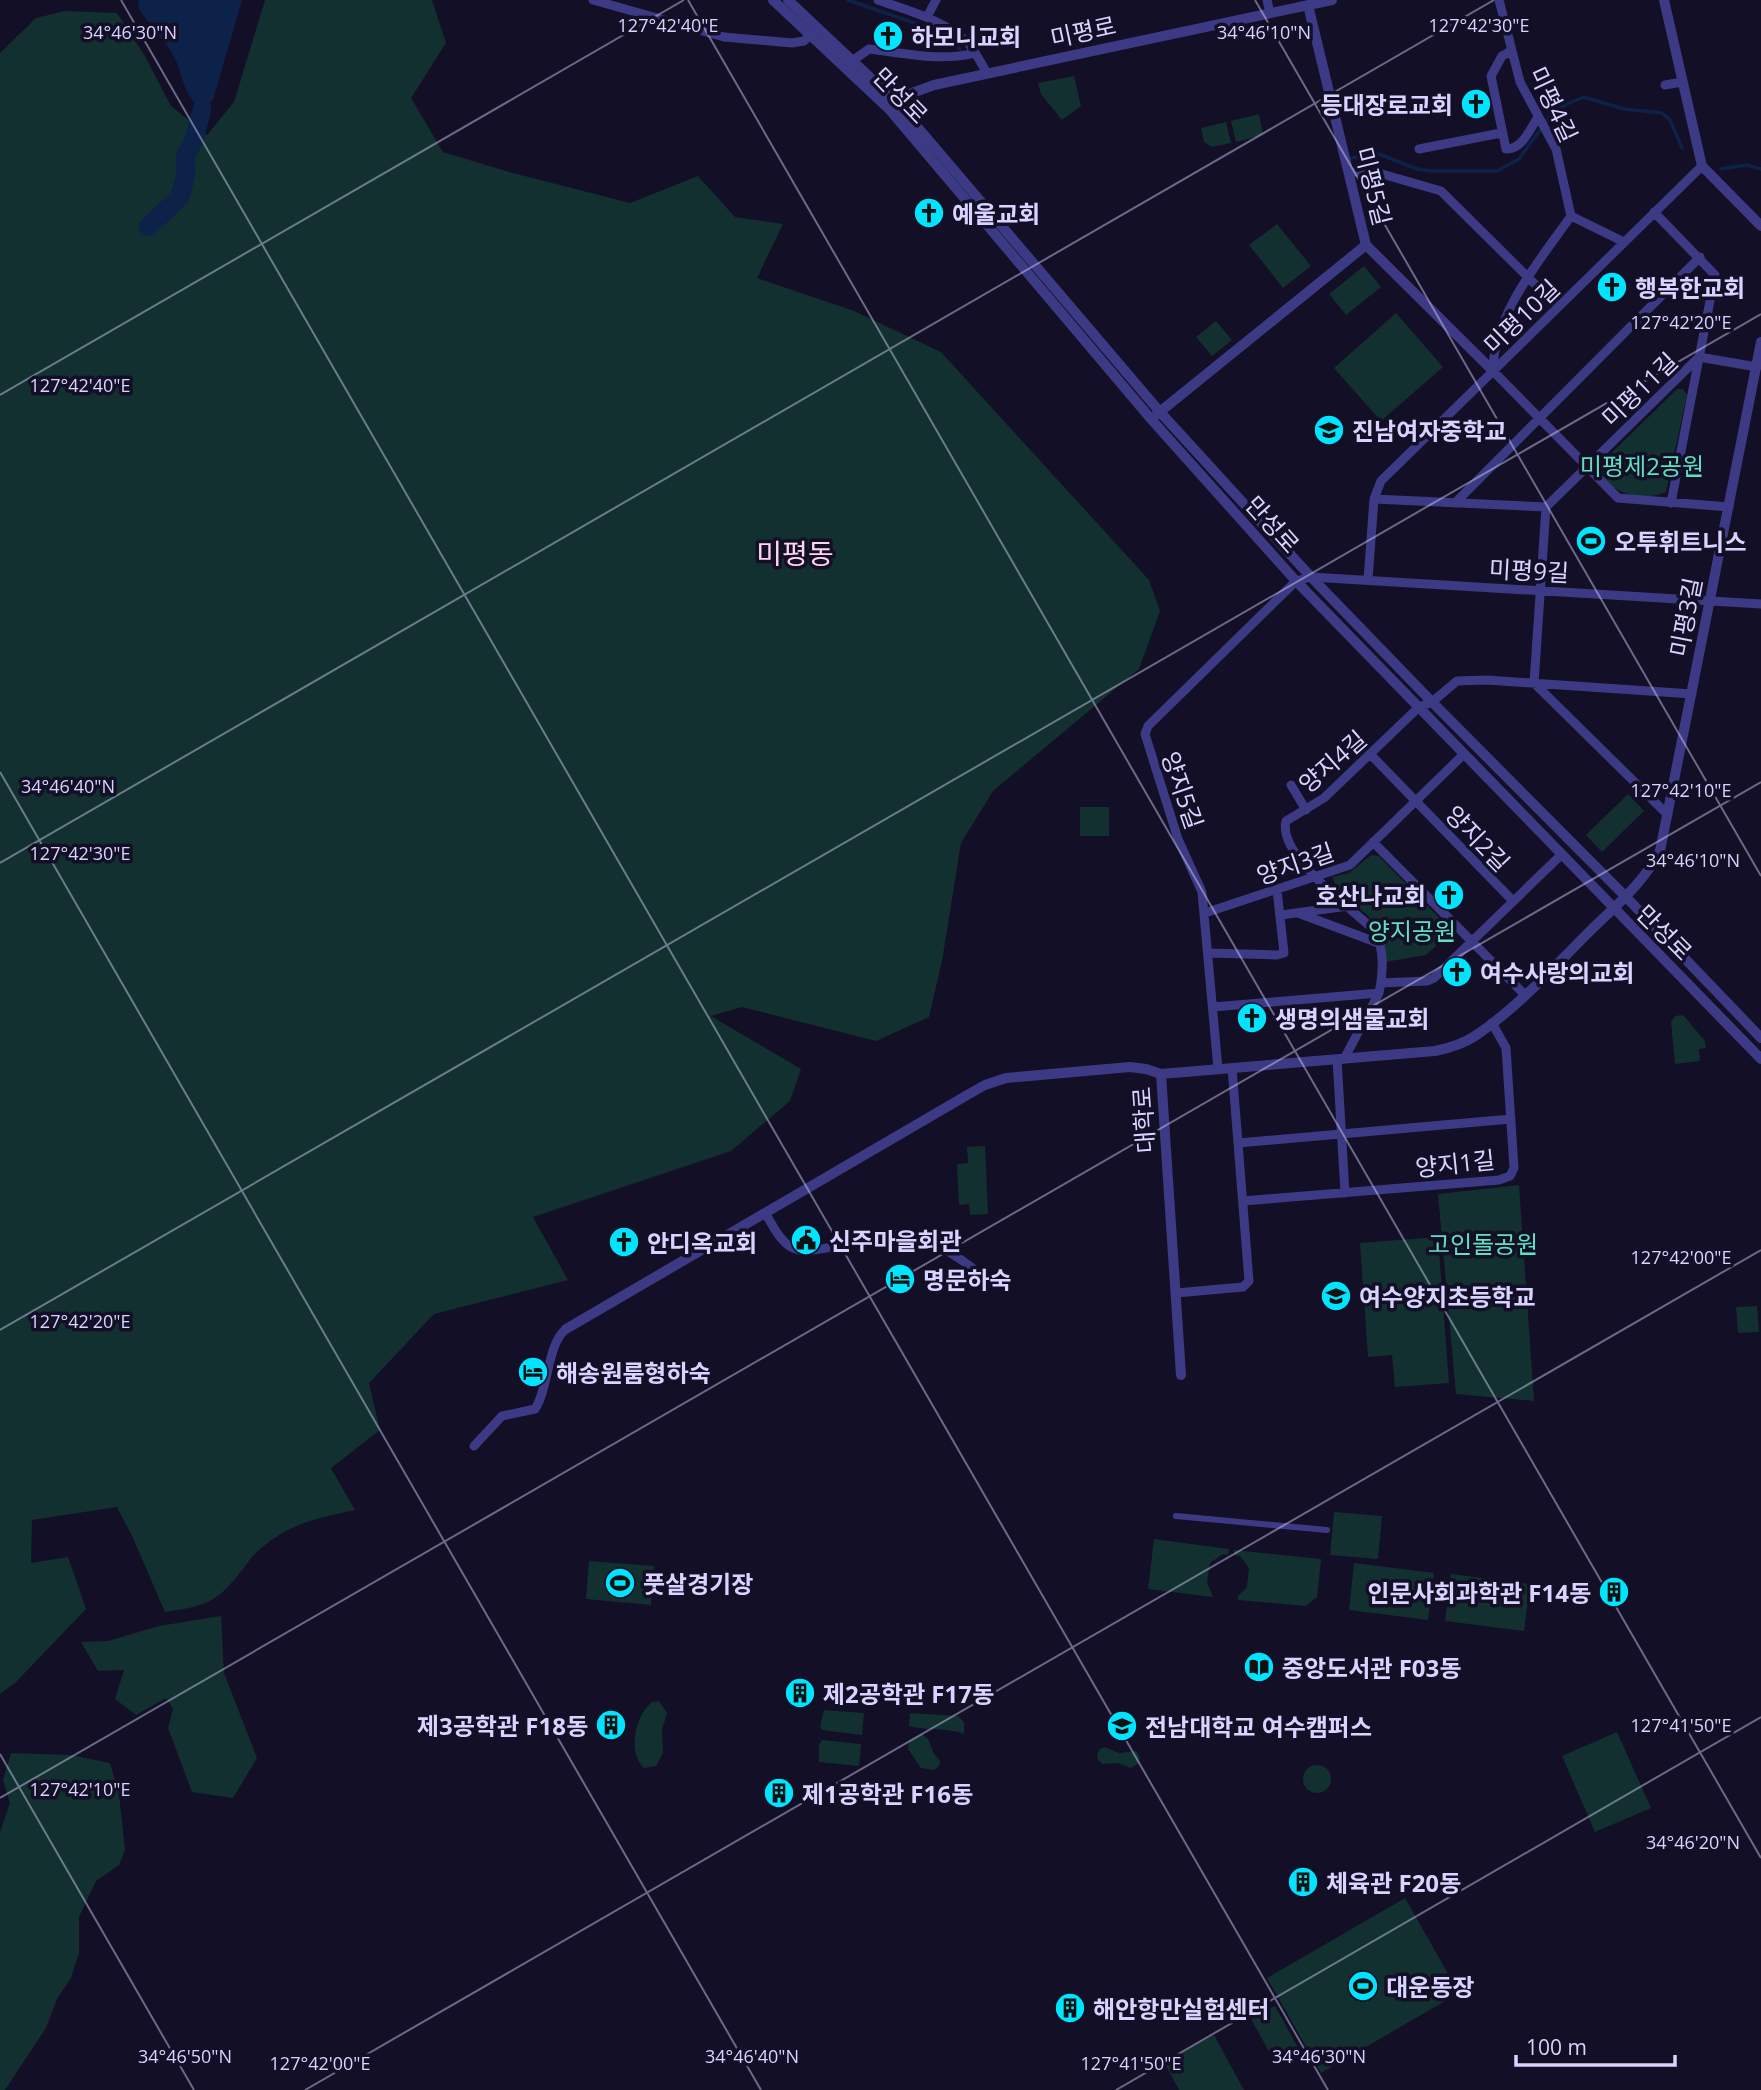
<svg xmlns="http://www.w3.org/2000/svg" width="1761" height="2090" viewBox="0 0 1761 2090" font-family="'Open Sans','Noto Sans KR',sans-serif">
<rect width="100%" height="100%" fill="#130f26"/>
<path fill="#12302f" d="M265,0H432L446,43L411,98L443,152L509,172L630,203L698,176L735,217L783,224L757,278L854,311L941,352L1149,580L1160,611L1139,669L993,791L961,843L942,961L929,1017L876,1041L742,1007L711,1016L801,1069L790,1101L731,1151L533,1217L568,1280L434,1314L369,1383L380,1430L331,1468L355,1510C317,1518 291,1523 260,1549C252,1555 246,1566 239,1574C215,1605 202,1606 165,1612L133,1538L117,1507L32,1520L31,1563L68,1557L86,1609L16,1682L0,1694V53L36,18L65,11L117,13L145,56L171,106L207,135L234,102Z
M1074,76L1081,106L1062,120L1041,94L1038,83Z
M1259,114L1263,135L1236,142L1231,121Z
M1226,122L1231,143L1212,147L1204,142L1201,128Z
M1277,224L1311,266L1283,288L1249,245Z
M1364,266L1381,287L1346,315L1329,294Z
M1396,313L1443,367L1381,421L1334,368Z
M1216,321L1232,340L1212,356L1196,337Z
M1677,389H1683L1687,395L1666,492C1644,503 1604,493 1598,466Z
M1628,794L1644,811L1602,852L1586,835Z
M1080,807H1109V836H1080Z
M1371,855L1379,856L1452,931L1426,955L1385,962V935L1380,927L1337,888L1332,877L1349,873Z
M1680,1015L1684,1016L1705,1041L1706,1048L1699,1049L1700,1061L1675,1064L1671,1022L1674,1017Z
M985,1146L988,1214L970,1215L969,1204L959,1205L957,1164L968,1163L967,1147Z
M1519,1185L1534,1401L1456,1394L1438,1194Z
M1438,1237L1449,1383L1395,1387L1392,1355L1368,1357L1360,1243Z
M1757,1306L1759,1332L1738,1333L1736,1307Z
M1334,1512L1382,1516L1378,1559L1330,1555Z
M1154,1539L1229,1549L1228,1555L1223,1554L1210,1563L1207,1582L1213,1597L1148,1589Z
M1234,1550L1321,1559L1317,1597L1306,1606L1238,1600V1596L1247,1587L1249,1568L1240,1556L1234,1555Z
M589,1561L654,1566L651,1605L586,1599Z
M1354,1563L1434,1573L1428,1620L1349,1610Z
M1451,1574L1530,1584L1524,1631L1445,1621Z
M221,1616L224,1673L257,1758L233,1798L192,1792L168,1728L173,1709L166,1698L136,1715L115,1699L124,1670L98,1671L81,1642L108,1641L159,1626Z
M659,1701L667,1713L662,1730L663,1753L656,1766L644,1768C627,1753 635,1715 652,1702Z
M824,1710L864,1713L862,1735L822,1730L820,1726Z
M910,1713L958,1716L964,1722V1734C946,1727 927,1731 909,1726Z
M1617,1732L1651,1808L1595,1832L1562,1756Z
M922,1734L928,1739L934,1754L940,1761L939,1766L934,1770L921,1768L908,1749L909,1741Z
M822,1740L861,1744L859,1766L819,1762V1745Z
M1105,1747L1119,1753L1136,1751L1140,1757L1139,1763L1131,1768L1118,1763L1103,1764L1098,1760L1097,1754L1100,1749Z
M11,1753L71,1755L110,1763L119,1794L125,1850L119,1865L96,1881L79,1917V1953L71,1978L57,1999L46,2028L5,2090H0V1832L10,1803L3,1780Z
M1303 1779a14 14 0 1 1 28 0a14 14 0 1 1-28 0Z
M1405,1898L1459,1993L1321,2073L1267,1978Z
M1275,2006L1301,2053L1277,2066L1251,2019Z
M1214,2035L1244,2090H1179L1164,2062Z"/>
<path fill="#0c2248" d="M138,0H242L213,100L202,109C183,98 183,72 173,55C164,39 149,25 139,9Z"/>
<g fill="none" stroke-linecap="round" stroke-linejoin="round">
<path stroke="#0c2248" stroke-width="3.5" d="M848,0L926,27L960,49
M1351,158L1379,154L1417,169L1432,171H1497L1519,159L1554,111L1569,103L1584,97L1624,109L1662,113L1670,120L1682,148
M1721,169L1747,165L1761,169"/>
<path stroke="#0c2248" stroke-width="19" d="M148,227L180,197L186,174L185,157L194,140L202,109"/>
<path stroke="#3d3a85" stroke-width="6" d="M1176,1516L1327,1530"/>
<path stroke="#3d3a85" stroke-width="9" d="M593,0L724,37L792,43L804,41L813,33
M878,0C909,11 945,20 969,44C976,53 981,63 987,73
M1267,0L1270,13
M1499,0L1520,82L1556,149L1571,216C1540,260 1493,315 1493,371L1618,498L1729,507
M927,17L936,0
M1511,51L1502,56L1491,76L1506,149C1522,150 1530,129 1538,117
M852,61L869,49C904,53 941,62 975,53
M1665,85L1682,82
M1419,149L1501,133
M1349,172H1375L1441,191L1558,307
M1654,212L1715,275L1671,503
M1571,216L1624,242
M1699,357L1757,367
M1374,499L1546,507
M1455,503L1700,257
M1368,580L1374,499L1381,481L1702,166
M1534,683L1546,507L1699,357
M1534,683L1668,815
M1370,754L1513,901
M1291,785L1306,810
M1373,842L1525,995
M1205,913L1350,865L1464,754
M1298,913L1381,944
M1281,915L1348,906
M1208,953L1277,955L1284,953L1277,890
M1381,983L1427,981L1434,978L1561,855
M1213,1007L1379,993
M1337,1059L1345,1193
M1344,1059L1379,993C1383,974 1385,947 1374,930C1351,908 1277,855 1286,821L1324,798L1419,707L1432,702L1457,681L1487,680L1692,694
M1218,1069L1202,892L1178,839L1145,734L1148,726L1296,581L1311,577L1761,604
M1238,1143L1511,1119
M1243,1201L1499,1180L1510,1176L1514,1168L1506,1048L1492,1023
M765,1213C772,1224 779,1240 791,1247C811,1260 870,1232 896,1234C932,1237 965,1260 990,1283
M1176,1293L1243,1287L1249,1281L1232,1068
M474,1446L502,1416L535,1409C549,1388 547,1344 566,1329"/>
<path stroke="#3d3a85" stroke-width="10" d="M773,0L889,109L1151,419L1296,581L1761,1059
M788,0L896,102L1160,412L1311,577L1432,702L1625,896L1761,1038
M1664,0L1702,166L1761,226
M1308,5L1366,245L1493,371
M892,107L912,93L934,85L1332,0
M1156,415L1366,245
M1161,1074L1181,1375
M566,1329L969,1094L985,1085L1006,1078L1130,1067L1146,1069L1161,1074L1435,1051C1450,1048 1463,1044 1475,1036C1517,1008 1551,970 1586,935C1612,909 1643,884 1660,851L1761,342"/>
</g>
<path fill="none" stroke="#d9d4ff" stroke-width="2" stroke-opacity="0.45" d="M121,0L1328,2090M688,0L1761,1858M1255,0L1761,876M0,395L684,0M0,772L761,2090M0,863L1494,0M0,1330L1761,314M0,1754L194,2090M0,1798L1761,782M305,2090L1761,1250M1116,2090L1761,1717"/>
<defs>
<g id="church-disc" transform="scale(1.575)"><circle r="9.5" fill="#00e5ff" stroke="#130f26"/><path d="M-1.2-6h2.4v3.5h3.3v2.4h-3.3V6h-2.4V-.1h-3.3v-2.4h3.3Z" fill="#111"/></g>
<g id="school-disc" transform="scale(1.575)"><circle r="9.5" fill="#00e5ff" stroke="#130f26"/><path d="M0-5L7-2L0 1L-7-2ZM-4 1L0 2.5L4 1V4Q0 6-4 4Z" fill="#111"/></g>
<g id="stadium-disc" transform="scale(1.575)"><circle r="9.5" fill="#00e5ff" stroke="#130f26"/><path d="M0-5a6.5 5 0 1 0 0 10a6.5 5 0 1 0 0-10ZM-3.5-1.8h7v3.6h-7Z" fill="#111"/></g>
<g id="civic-disc" transform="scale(1.575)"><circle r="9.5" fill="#00e5ff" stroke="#130f26"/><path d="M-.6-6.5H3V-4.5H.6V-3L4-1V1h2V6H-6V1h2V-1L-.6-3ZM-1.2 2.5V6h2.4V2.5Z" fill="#111"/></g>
<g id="hotel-disc" transform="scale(1.575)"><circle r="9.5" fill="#00e5ff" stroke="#130f26"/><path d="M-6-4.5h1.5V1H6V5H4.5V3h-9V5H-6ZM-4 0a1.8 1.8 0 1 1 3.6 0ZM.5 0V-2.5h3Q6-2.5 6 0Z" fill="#111"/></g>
<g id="building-disc" transform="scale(1.575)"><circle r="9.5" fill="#00e5ff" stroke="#130f26"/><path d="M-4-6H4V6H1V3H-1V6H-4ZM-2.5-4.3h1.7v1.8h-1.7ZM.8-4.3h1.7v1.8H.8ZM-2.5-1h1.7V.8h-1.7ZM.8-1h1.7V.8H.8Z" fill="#111"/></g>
<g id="library-disc" transform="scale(1.575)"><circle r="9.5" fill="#00e5ff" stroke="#130f26"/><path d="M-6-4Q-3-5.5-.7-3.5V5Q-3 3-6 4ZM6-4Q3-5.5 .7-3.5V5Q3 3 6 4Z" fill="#111"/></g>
<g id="university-disc" transform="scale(1.575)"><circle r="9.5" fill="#00e5ff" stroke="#130f26"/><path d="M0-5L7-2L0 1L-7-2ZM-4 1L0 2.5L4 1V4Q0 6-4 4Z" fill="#111"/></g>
</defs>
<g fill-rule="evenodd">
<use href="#church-disc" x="888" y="36"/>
<use href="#church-disc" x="1476" y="104"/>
<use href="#church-disc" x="929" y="213"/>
<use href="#church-disc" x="1612" y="287"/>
<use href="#school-disc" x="1329" y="430"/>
<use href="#stadium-disc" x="1591" y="541"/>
<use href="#church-disc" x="1449" y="895"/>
<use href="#church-disc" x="1457" y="972"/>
<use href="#church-disc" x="1252" y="1018"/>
<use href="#civic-disc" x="806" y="1240"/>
<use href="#church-disc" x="624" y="1242"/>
<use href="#hotel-disc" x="900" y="1279"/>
<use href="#school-disc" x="1336" y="1296"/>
<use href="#hotel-disc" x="533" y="1372"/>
<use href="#stadium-disc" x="620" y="1583"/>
<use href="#building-disc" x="1614" y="1592"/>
<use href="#library-disc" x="1259" y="1667"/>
<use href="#building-disc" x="800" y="1693"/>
<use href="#building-disc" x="611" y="1725"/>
<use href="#university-disc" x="1122" y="1726"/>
<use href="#building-disc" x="779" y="1793"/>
<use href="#building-disc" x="1303" y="1882"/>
<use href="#stadium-disc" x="1363" y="1986"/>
<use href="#building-disc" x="1070" y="2008"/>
</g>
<g text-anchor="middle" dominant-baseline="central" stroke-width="7" stroke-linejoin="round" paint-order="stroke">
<g font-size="24" fill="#d9d4ff" stroke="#130f26">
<text transform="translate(1083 31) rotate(-12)">미평로</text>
<text transform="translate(901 95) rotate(46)">만성로</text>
<text transform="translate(1554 104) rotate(65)">미평4길</text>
<text transform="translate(1374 186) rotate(76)">미평5길</text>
<text transform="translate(1521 316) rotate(-44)">미평10길</text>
<text transform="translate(1639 389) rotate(-44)">미평11길</text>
<text transform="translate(1273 524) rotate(48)">만성로</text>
<text transform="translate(1529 570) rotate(3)">미평9길</text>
<text transform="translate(1685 617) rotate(-79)">미평3길</text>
<text transform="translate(1332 761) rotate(-41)">양지4길</text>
<text transform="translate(1183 790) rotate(71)">양지5길</text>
<text transform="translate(1478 838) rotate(46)">양지2길</text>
<text transform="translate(1295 863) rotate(-19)">양지3길</text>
<text transform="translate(1665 932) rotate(45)">만성로</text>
<text transform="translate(1143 1120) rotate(-94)">대학로</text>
<text transform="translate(1455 1163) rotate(-6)">양지1길</text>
</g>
<g font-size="24" font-weight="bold" fill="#d9d4ff" stroke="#130f26" text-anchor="start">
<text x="911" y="36">하모니교회</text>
<text x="1453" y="104" text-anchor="end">등대장로교회</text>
<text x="952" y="213">예울교회</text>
<text x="1635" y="287">행복한교회</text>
<text x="1352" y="430">진남여자중학교</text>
<text x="1614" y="541">오투휘트니스</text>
<text x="1426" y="895" text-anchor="end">호산나교회</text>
<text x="1480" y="972">여수사랑의교회</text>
<text x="1275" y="1018">생명의샘물교회</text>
<text x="829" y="1240">신주마을회관</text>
<text x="647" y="1242">안디옥교회</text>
<text x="923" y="1279">명문하숙</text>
<text x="1359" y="1296">여수양지초등학교</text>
<text x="556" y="1372">해송원룸형하숙</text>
<text x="643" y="1583">풋살경기장</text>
<text x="1591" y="1592" text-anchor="end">인문사회과학관 F14동</text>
<text x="1282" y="1667">중앙도서관 F03동</text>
<text x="823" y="1693">제2공학관 F17동</text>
<text x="588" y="1725" text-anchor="end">제3공학관 F18동</text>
<text x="1145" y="1726">전남대학교 여수캠퍼스</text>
<text x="802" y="1793">제1공학관 F16동</text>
<text x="1326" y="1882">체육관 F20동</text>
<text x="1386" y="1986">대운동장</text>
<text x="1093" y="2008">해안항만실험센터</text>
</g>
<g font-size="24" fill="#5fe0c0" stroke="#130f26">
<text x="1642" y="465">미평제2공원</text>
<text x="1412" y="930">양지공원</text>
<text x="1483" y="1243">고인돌공원</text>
</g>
<g font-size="28" fill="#ffd6f0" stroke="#130f26">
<text x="795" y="553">미평동</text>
</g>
</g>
<g font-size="18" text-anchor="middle" fill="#d9d4ff" stroke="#130f26" stroke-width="7" stroke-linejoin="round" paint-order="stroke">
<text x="668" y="32">127°42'40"E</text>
<text x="1479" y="32">127°42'30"E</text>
<text x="130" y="39">34°46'30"N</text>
<text x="1264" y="39">34°46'10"N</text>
<text x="1681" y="329">127°42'20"E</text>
<text x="80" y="392">127°42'40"E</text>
<text x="68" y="793">34°46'40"N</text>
<text x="1681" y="797">127°42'10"E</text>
<text x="80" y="860">127°42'30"E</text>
<text x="1693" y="867">34°46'10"N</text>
<text x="1681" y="1264">127°42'00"E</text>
<text x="80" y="1328">127°42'20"E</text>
<text x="1681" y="1732">127°41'50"E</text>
<text x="80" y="1796">127°42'10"E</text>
<text x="1693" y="1849">34°46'20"N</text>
<text x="185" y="2063">34°46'50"N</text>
<text x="752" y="2063">34°46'40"N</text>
<text x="1319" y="2063">34°46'30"N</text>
<text x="320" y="2070">127°42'00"E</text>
<text x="1131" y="2070">127°41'50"E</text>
</g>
<path d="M1516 2055v10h159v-10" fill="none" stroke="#d9d4ff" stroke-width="3.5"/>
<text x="1526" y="2055" font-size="21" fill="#d9d4ff" stroke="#130f26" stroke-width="5" paint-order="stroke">100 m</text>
</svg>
